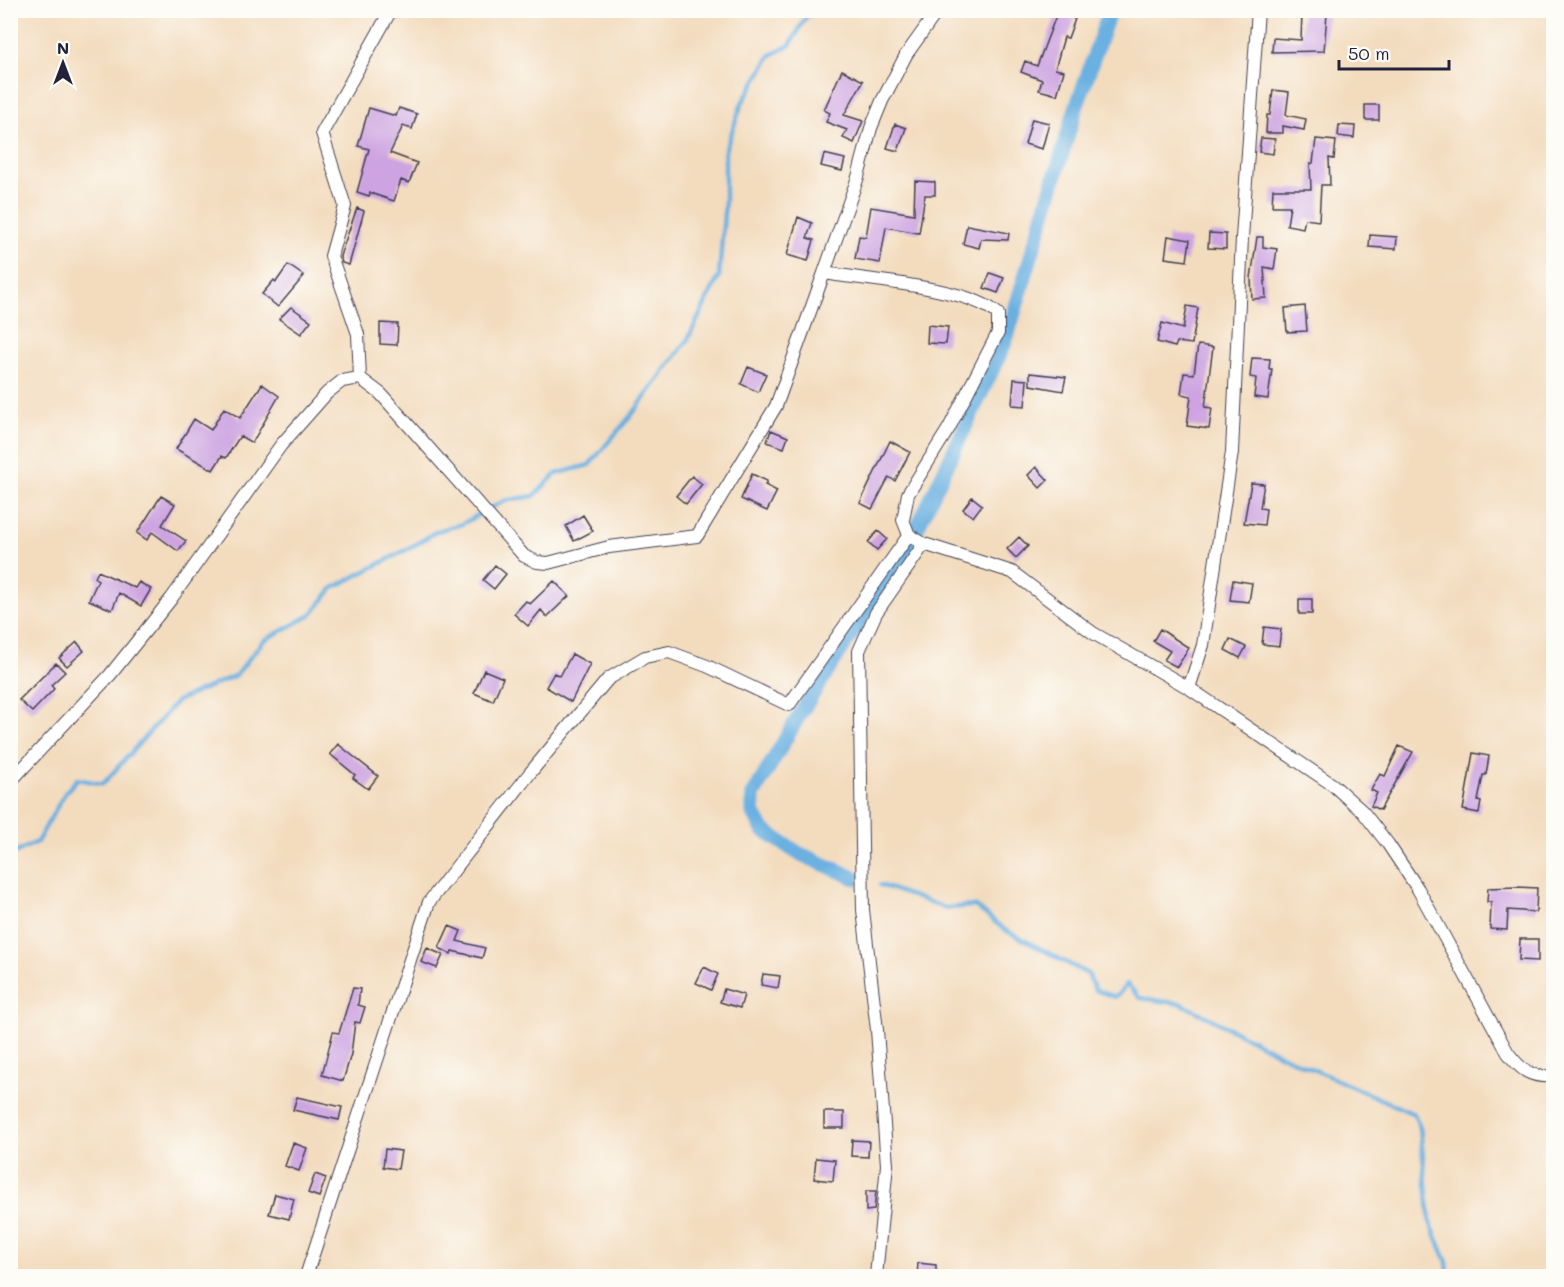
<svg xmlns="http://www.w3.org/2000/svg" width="1564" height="1287" viewBox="0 0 1564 1287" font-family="Mali,sans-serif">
<rect width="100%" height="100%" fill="#fdfcf7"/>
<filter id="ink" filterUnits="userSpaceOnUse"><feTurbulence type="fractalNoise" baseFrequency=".0167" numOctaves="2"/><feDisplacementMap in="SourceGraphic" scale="12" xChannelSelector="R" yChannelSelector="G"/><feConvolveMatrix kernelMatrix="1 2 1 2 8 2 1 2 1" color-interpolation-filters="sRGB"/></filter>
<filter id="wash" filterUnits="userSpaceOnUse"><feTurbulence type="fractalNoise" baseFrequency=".008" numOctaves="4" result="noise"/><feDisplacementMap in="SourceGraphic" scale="24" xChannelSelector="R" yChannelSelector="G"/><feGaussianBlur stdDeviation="1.35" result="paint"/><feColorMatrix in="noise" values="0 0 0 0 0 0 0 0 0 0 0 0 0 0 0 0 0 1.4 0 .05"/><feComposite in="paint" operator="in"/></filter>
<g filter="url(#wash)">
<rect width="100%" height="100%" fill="#f3dcbe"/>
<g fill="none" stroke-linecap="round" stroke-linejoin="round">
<path stroke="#6bb0e1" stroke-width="4.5" d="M10,855L37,842L65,793L77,779L103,784L177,701L236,675L263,641L311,615L333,588L410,548L437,531L462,524L504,501L534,496L556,474L589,465L634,412L687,341L719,276L725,201V151L742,103L771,55L790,45L806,17L820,10
M880,885L946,908L975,906L1005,930L1088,974L1095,990L1116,997L1127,984L1140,998L1182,1004L1283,1056L1414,1114L1420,1128L1430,1222L1447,1262L1448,1276"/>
<path stroke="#6bb0e1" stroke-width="15" d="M855,878L798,853L763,830L753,812V795L800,714L910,543L1005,343L1074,114L1110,10"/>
</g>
<g id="blocks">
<path fill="#cda4e1" d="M1057,13L1075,19L1068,38L1064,37L1055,69L1064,71L1057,95L1039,90L1042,80L1021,72L1025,61L1037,66Z
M1302,13L1327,14L1324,51L1272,52L1273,38L1301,40Z
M842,70L863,81L844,115L863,121L854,143L843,138L847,130L826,122L830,113L824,110Z
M1273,90L1289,92L1286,115L1306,119L1304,130L1283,126V133H1266L1267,115H1270Z
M1365,105H1379V120H1365Z
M369,108L396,116L399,108L417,114L412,129L403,126L390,153L417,163L409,183L401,180L394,201L370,193L369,196L357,192L369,149L358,146Z
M1032,119L1049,123L1042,149L1025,144Z
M895,124L906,128L898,151L887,148Z
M1339,125L1355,126L1354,138L1338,136Z
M1261,138L1275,139L1273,154L1259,152Z
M1316,139L1336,141L1334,159L1329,158L1330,185H1321L1319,221L1305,219L1303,228L1287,225L1290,206H1272L1273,189H1311L1310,164L1313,163Z
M824,154L845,159L842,171L821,166Z
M915,181L935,182V195H925L919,233L886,227L880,263L855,259L859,236L866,237L871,207L914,214Z
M357,208L364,211L349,265L342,263L340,256Z
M798,217L812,223L807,238L814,240L808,261L787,255Z
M967,225L1009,233L1008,240L981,239L979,248L963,244Z
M1209,233L1226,234V249L1208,248Z
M1370,235L1397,237L1396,249L1369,247Z
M1168,236L1190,240L1187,261L1165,258Z
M1257,237H1263V247L1277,249L1274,269L1264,267L1266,298L1252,299L1251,278Z
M288,265L304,276L278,307L262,294L274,280L276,282Z
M990,273L1004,278L998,293L984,288Z
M1187,306L1198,308L1192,344L1177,342L1175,347L1157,342L1162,323L1183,329Z
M1305,306L1307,331L1287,332L1285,308Z
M291,307L311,321L301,334L279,319Z
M380,323L398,324L397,345L380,344Z
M928,325L948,327L946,344L927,343Z
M1198,345L1213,347L1205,407L1212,408L1209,429L1187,426L1191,396L1181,394L1184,373L1194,374Z
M1252,358L1270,359L1269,369H1272L1268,399L1254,397L1256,378L1250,377Z
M748,367L766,374L758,392L741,384Z
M1030,373L1066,377L1063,391L1030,385Z
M1014,379L1027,380L1025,406L1012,405Z
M262,384L279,396L252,443L240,436L226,458L222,456L213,470L176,449L194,419L211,430L224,408L240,418Z
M771,430L788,437L784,448L767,442Z
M890,441L910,452L895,481L889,477L872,509L860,503Z
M1036,467L1048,480L1040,488L1028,475Z
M752,474L767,481L765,485L777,491L767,511L741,499Z
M692,476L702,484L686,504L676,496Z
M1251,483L1264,484L1260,508L1266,509L1264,525L1244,523Z
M161,496L175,504L162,525L186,541L178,551L152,532L147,540L137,533Z
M972,497L982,505L973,517L963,509Z
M583,515L593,531L574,541L566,526Z
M878,531L887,539L877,550L868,542Z
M1019,537L1028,546L1016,558L1007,549Z
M495,565L506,574L494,589L483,580Z
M98,571L135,588L139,582L151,589L141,606L119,593L112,610L89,600L98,580L95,578Z
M1233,580L1252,583L1249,602L1230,600Z
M554,581L569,596L547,617L541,610L528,626L514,614L526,601L530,604Z
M1299,599H1312V614H1299Z
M1264,627L1281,629L1279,646L1262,644Z
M1160,629L1189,648L1177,667L1164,660L1170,651L1153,641Z
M1230,639L1246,647L1240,658L1225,650Z
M77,642L84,651L67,666L59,658Z
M572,654L590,664L571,702L546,687L554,673L560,676Z
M56,663L65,672L51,685L54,689L32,712L19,700Z
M484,670L503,678L493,701L474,693Z
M338,744L378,776L368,789L353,778L355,775L330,754Z
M1399,746L1413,752L1380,810L1371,806L1377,793L1371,790L1380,774L1385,776Z
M1473,753L1489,756L1486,775H1483L1478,801L1481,802L1479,813L1463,810Z
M1517,887L1537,888L1536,912L1508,910L1507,930L1490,929L1491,902H1487L1488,888Z
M449,926L461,931L457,941L485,948L482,958L452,951L451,954L439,948Z
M1520,939H1538V961L1519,960Z
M427,948L443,955L437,968L421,962Z
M704,967L718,974L711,990L696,983Z
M763,974L780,976L778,988L761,985Z
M353,988L360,989L358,1005L365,1007L360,1023L355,1022L351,1054L343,1081L322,1075L333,1032L339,1033Z
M724,989L744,995L740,1008L720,1002Z
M297,1097L342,1107L339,1120L293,1110Z
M824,1112H844V1128H824Z
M852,1140L869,1141L868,1157L851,1156Z
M293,1143L307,1148L299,1171L285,1166Z
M385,1149L401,1151L398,1169L383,1167Z
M816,1158L835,1160L833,1181L814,1179Z
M315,1174L326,1178L319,1197L308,1193Z
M866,1191H876L874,1210L866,1211Z
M275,1194L294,1199L289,1219L269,1214Z
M918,1263L936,1265V1276H917Z"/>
</g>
</g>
<g filter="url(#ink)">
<use href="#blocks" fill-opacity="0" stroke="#413e4f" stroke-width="1.5"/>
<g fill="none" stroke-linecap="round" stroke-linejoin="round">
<g stroke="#413e4f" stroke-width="14">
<path id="minor" d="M360,378L358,334L331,256L345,206L322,133L391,10
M924,544L909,535L903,520L908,494L949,428L998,333V314C969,287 866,280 824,273L858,177L871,128L882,101L906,55L938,10
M1189,688L1333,785L1363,812L1388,844L1418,889L1508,1053C1521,1070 1530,1078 1554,1076
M10,782L110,675L171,599L281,445L327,393L342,381L360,378L381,394L524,556L537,562L548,563L609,547L697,536L776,406L824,273
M306,1276L429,902L530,773L608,679L645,657L669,652L707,666L789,705L909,535
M876,1276L887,1165L877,1030L863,910L859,651L876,613L924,544L1012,572L1093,633L1189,688L1203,645L1232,452L1242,238L1258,10"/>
</g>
<use href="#minor" stroke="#fff" stroke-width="12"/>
</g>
</g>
<rect width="1564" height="1287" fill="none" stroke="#fdfcf7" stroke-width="36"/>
<g transform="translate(63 63)" stroke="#fdfcf7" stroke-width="4.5" paint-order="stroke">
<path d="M0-4.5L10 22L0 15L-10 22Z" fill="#22223b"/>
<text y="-9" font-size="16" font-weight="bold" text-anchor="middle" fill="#22223b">N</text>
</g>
<path d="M1339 60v9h110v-9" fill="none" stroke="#22223b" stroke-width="3"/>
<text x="1348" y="60" font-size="18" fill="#22223b" stroke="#fdfcf7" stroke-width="4.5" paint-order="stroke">50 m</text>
</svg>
